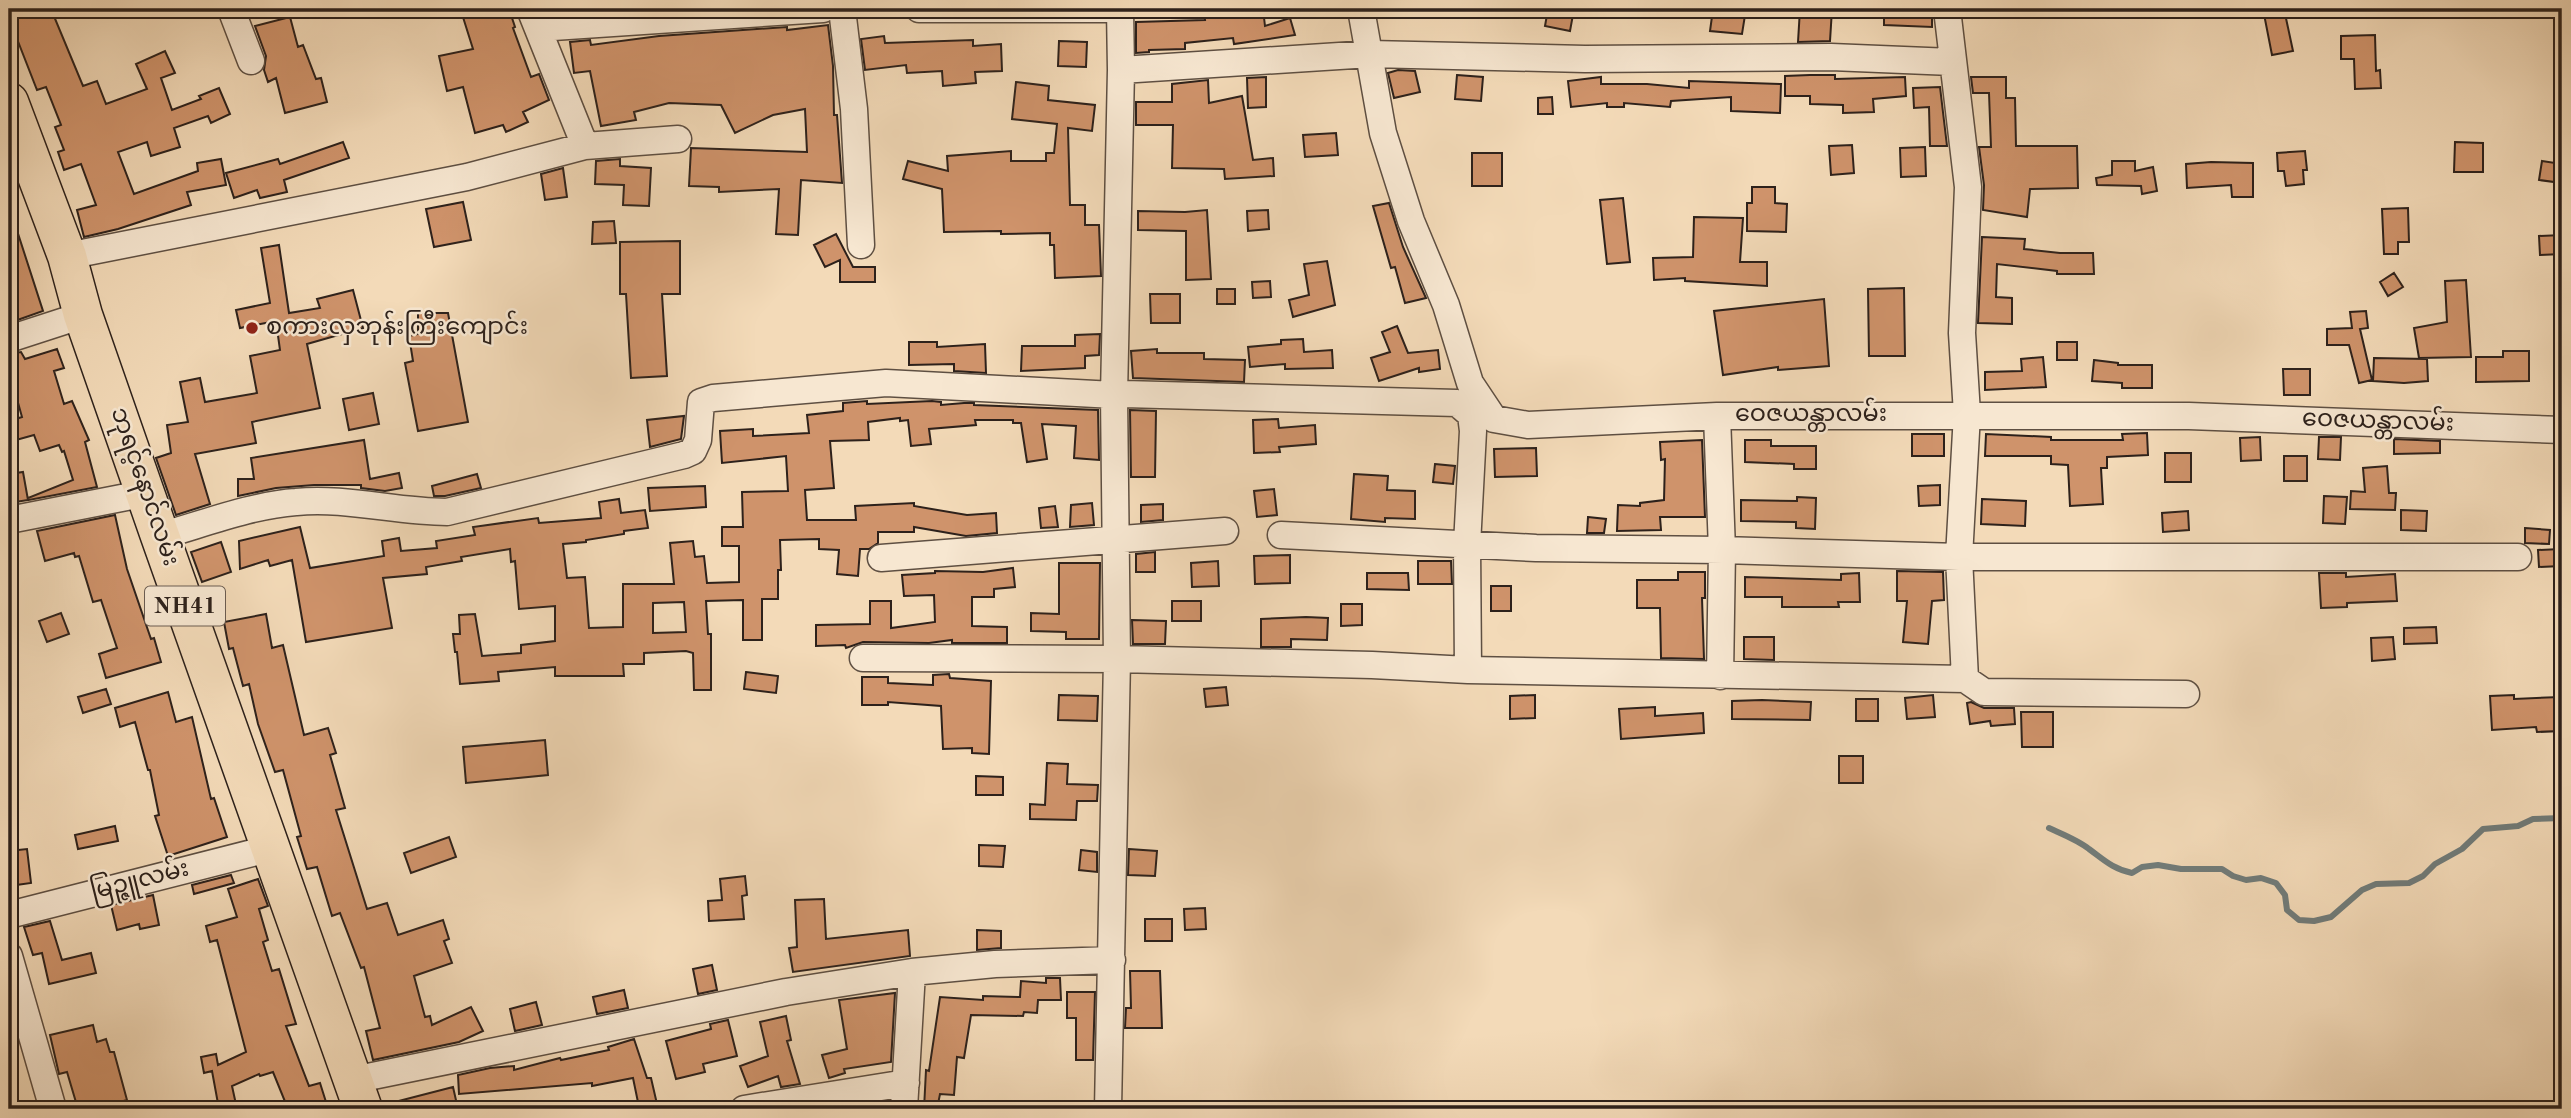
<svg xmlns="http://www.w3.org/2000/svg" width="2571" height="1118" viewBox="0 0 2571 1118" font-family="'Old Standard TT','Noto Sans Myanmar',serif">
<rect width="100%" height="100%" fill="#f3dab8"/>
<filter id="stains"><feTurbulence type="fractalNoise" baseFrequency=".00286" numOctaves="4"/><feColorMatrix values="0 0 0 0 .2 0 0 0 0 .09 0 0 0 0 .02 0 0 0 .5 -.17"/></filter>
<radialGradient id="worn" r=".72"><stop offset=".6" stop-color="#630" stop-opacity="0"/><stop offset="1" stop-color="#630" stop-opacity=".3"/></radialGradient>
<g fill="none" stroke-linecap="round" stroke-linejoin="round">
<path stroke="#717c7a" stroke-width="6" d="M2049,828C2062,834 2078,840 2089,849C2104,860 2113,869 2132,873L2142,867L2158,865L2181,869H2222L2233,876L2246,880L2261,878L2276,883L2285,895L2287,910L2299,920L2314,921L2331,917L2362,890L2376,884L2409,883L2423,876L2435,864L2462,849L2483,829L2518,826L2533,819L2562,818"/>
</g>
<path fill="#cf936b" stroke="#2d211b" stroke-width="2" fill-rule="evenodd" d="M9,9H51L83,86L97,81L106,104L147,89L136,64L165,51L175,73L161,78L172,110L201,99L199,96L219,88L230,114L211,123L208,116L174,128L180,147L151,156L147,142L118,152L134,194L198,171L197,163L221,159L226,185L187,192L191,205L118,229L84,237L77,210L96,205L81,164L64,170L58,152L64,150L55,127L61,125L46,87L37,90L12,26L14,25Z
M478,9H509L515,27L513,28L531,77L539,74L549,100L523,112L528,122L506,132L503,125L475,133L463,87L447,91L439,56L473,49L462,14Z
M1251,9H1263L1265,26L1290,18L1295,35L1234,44L1233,38L1185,43V49L1149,50V52L1136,53V22L1205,20L1204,13Z
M1548,9H1574L1570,31L1545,26Z
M1713,9H1746L1742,34L1710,31Z
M1800,9H1832L1830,41L1798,42Z
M1884,9H1932V27L1884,25Z
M2263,9H2284L2293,51L2272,55Z
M290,17L298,47L303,45L316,79L321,78L327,102L285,113L276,78L268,82L264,70L266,56L255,26Z
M828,25L833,66L834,115H837L842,183L801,180L798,235L776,234L779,189L719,192V187L689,186L691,148L807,152L805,109L773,115L735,133L721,105L669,103L634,112L636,120L601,126L590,71L574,73L570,42L590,40L591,45L659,36L787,27V30Z
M2375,35L2376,71L2380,70L2381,88L2355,89L2354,59H2341V36Z
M884,36L885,43L973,40V46L1001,44L1002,71L975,72L976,83L943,86L942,71L907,73L906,65L865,70L861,39Z
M1059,41L1087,42L1086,67L1058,66Z
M1398,70L1415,71L1420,92L1394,98L1388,73Z
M1457,75L1483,77L1481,101L1455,99Z
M1810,75H1835V79L1905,77L1906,96L1873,99L1874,112L1843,113V105L1810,104V96H1785V76Z
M1266,77V107L1248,108L1247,78Z
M1601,77V84H1647L1689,88V81L1781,84L1780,113L1731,111V97L1671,101L1670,107L1624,103V107H1607V103L1571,107L1568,81Z
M1971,77H2006V98H2015L2016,146H2077L2078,188L2030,189L2027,217L1983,210L1984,185L1979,147H1991L1989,93H1973Z
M1208,80L1209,103L1242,96L1253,160L1273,158L1274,176L1225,179L1224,169L1172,168L1173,125H1136V102H1172V84Z
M1016,82L1049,86L1048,100L1095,105L1092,131L1068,128L1070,205H1085V225H1099L1101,276L1055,278L1054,245H1050V233L1001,234V231L944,232L942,189L903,179L908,161L948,171L947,156L1011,151V161H1046V153H1054L1057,124L1012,119Z
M1940,87L1947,146H1930L1929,107L1914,108L1913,88Z
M1552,97L1553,114H1538V98Z
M1336,133L1338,155L1305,157L1303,135Z
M343,142L349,158L284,180L287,192L260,198L257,190L234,198L226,173L278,159L280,164Z
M2455,142L2483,143V172H2454Z
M1852,145L1854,173L1831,175L1829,146Z
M1925,147L1926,176L1901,177L1900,148Z
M2305,151L2307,170H2303L2304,184L2286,186L2284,171H2278L2277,153Z
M1472,153H1502V186H1472Z
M620,159V166L651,168L649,206L623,205L624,185L595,184L596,161Z
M2112,161H2135V171L2153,167L2157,191L2142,194L2141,186L2097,185L2096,178L2112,175Z
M2542,161L2562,164V183L2539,180Z
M2211,162L2253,163V197H2232L2231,185L2187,188L2186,164Z
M563,168L567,197L545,200L541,174Z
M1752,187H1775V203L1787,204L1786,232L1747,231V203H1752Z
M1623,198L1630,262L1607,264L1600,200Z
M463,202L471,240L434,247L426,209Z
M1389,203L1403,247L1426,298L1405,303L1395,267L1391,268L1373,206Z
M2408,208L2409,242H2398V254H2384L2382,209Z
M1207,210L1211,279L1186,280V231L1138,230V211L1185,212Z
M1268,210L1269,229L1248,231L1247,211Z
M9,215H12L43,311L9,323Z
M1694,217L1743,218L1740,262H1767V286L1685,281V278L1654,280L1653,258L1693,257Z
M614,221L616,243L592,244L593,222Z
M836,234L853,267H875V282H840V260L825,267L814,245Z
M2562,235V254L2540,255L2539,236Z
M1982,237L2025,239L2024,249L2060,253H2093L2094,274H2057V271L1997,264L1996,297L2012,298V324L1978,323Z
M680,241V294H662L667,376L631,378L626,294H620V242Z
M279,245L289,313L320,308L317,299L353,290L363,328L307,344L320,408L252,422L256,443L195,454L210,504L176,515L156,458L171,453L167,425L188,422L180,382L200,378L205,402L257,393L250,356L280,350L276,321L240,328L236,310L270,303L261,248Z
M1327,261L1335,305L1293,317L1289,300L1309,295L1304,264Z
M2394,273L2403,287L2388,296L2380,282Z
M2466,280L2471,357L2419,358L2414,328L2447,322L2445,281Z
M1270,281L1271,297L1253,298L1252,282Z
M1904,288L1905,356H1869L1868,289Z
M1217,289H1235V304H1217Z
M1150,294H1180V323H1151Z
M1824,299L1829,366L1778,370V367L1723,375L1714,311Z
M2366,311L2368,328L2360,329L2372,380L2359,383L2349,345H2327V329L2352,328L2350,312Z
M418,313H448L468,422L418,431L405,363L413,361L409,336L418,334Z
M1397,326L1408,353L1438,350L1440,369L1419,372V368L1379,381L1371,358L1390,352L1382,332Z
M1100,334L1099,355L1085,356V368L1021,371L1022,346H1075V335Z
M1303,339L1304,352L1332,350L1333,368L1285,369V364L1250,367L1248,347L1281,344V340Z
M909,342H937V347L985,344L986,373L954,371V364L909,365Z
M2057,342H2077V360H2057Z
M57,349L64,368L54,371L64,404L72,401L89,440L85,442L97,487L29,500L28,498L73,480L64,451L62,452L59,445L40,451L34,435L9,442V421L22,417L12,381L9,382V354L21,352L25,359Z
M1157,349V353H1204V359L1245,360L1244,382L1133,378L1131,351Z
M2503,351H2529V381L2476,382V357H2503Z
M2043,357L2046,387L1985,390V372L2022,371L2021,359Z
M2374,358L2427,359L2428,381L2404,383L2373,381Z
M2094,360L2118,363V365H2152V388H2122V383L2092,381Z
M2283,369H2310V395H2284Z
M373,393L379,424L349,430L343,399Z
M867,401V404L932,401L941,402V405L964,403H974V405L1098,410L1099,460L1074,458L1076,426L1042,424L1047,459L1027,462L1021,423H1013V420H975L976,425L929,429L931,444L911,446L908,420L900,421V418L868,422L869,440L830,441L834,488L805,490L807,520H856L855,506L914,503V506L967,515L996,513L997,533L966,536L914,527V532H878V543L869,549H860L858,576L837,574L839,550L819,549V539L780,540L781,570H778V599H762V640H743V600L706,601L708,634H711V690H694L693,653L686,651L644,653V664H623L624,676H555V667L498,672L499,681L460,684L457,652H455L453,634H460L459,615L475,614L482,656L521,653V645L555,641V606L519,609L515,561L511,562L510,549L461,557L462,561L426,567L427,574L383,578L392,628L306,642L292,560L270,566L268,560L240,569L239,541L300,527L310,568L384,556L382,541L399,538L401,551L437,548L436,541L475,535L473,527L538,518L539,523L601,518L599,502L619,499L621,513L645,510L648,528L624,531V534L586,540V542L563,544L567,578L585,577L589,628L623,627V584H674L670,543L693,541L695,557L704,556L707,583L739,582V546H722V527H743L742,492L788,491L786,456L722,463L720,431L753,429V436L809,433L807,415L843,411V403ZM684,602L686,632L653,633V603Z
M1130,410L1156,411L1155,477H1131Z
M684,416L681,439L650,447L647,420Z
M1278,419L1279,428L1315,425L1316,444L1279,447L1280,452L1254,453L1253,420Z
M2147,433L2148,455L2107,457V468H2101L2103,504L2070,506L2068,465L2051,464V456H1985L1986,434L2051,437V440H2123L2122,434Z
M1912,434H1944V456H1912Z
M2260,437L2261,460L2241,461L2240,438Z
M2319,437H2341L2340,460L2318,459Z
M2394,439L2440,441V453L2394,454Z
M364,440L370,479L399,473L402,488L385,491L361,488V485H314L276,488L238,496V479H254L251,458Z
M1702,440L1705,517H1660L1661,530L1617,531L1618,505L1640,506V503L1664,500L1665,459L1661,460L1660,442Z
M1745,440H1771V446H1816V469H1794V464L1745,462Z
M1536,448L1537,476L1495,477L1494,449Z
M2165,453H2191V482H2165Z
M2284,456H2307V481H2284Z
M1435,464L1455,466L1453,484L1433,482Z
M2387,466L2389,493H2396L2395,510L2350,509L2351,491L2365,492L2363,468Z
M23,472L28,500L9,503V474Z
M477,474L481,488L445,496H434L432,486Z
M1354,474L1388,476L1387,490L1415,491V519L1385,518V522L1351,519Z
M1940,485V505L1919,506L1918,486Z
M705,486L706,507L650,511L648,488Z
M1274,489L1277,515L1257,517L1254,491Z
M2324,496L2347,497L2345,524L2323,523Z
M1797,497L1816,498L1815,529L1796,528V522L1741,521V500L1797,501Z
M1982,499L2026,501L2025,526L1981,524Z
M1092,503L1094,525L1070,527L1071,505Z
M1163,504V520L1141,522V505Z
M1055,506L1058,527L1041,528L1039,508Z
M2401,510L2427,511L2426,531L2401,530Z
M2188,511L2189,530L2163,532L2162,513Z
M115,515L127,569L151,639L154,638L161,662L106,678L99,654L117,648L101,600L93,602L79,556L75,557L74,553L45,561L37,531Z
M1588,517L1606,519L1604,533H1587Z
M2525,528L2550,530L2549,544L2525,543Z
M221,542L231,572L202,582L191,552Z
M2560,549L2561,566L2539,567L2538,550Z
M1155,552V572H1136V554Z
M1290,555V583L1255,584L1254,556Z
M1218,561L1219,586L1192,587L1191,563Z
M1418,561H1451L1452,584H1418Z
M1059,563H1100L1099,639H1066V632L1031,631V613L1059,614Z
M1013,568L1015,587L994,589V597H972V626L1007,627V643H952V640L929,643L863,642L846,648L845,645L816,646V625L870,624V601H891V628L935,622L934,595L904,596L902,575L935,573V571L983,572Z
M1897,571L1943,572L1944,600L1932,601L1928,644L1903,642L1907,601H1897Z
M1678,572H1705V598H1702L1704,659L1661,658L1660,608H1637V580H1678Z
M1367,573H1408L1409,590L1367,589Z
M1859,573L1860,602H1838L1839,607H1782V597H1745V577L1841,580V574Z
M2319,573H2346V577L2395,574L2397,601L2347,603V607L2321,608Z
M1491,586H1511V611H1491Z
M1172,601H1201V621H1172Z
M1341,604H1362V625L1341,626Z
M61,613L69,634L47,642L39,621Z
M266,614L272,648L283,645L304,735L328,728L336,753L330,755L345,808L336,810L367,909L387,903L398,935L443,920L449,939L444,941L452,963L414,976L425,1017L430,1016L432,1025L471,1007L483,1031L459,1042L373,1060L366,1031L380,1028L364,967L361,968L340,913L332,916L317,867L307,869L297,837L301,836L283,770L275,772L258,724L249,684L243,686L233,648L229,649L224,622Z
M1306,617L1328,618L1327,640L1291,639V647H1261V619Z
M1132,620L1166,621L1165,644H1133Z
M2436,627L2437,643L2404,644V628Z
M1744,637H1774V660L1744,659Z
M2393,637L2395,659L2372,661L2371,638Z
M746,672L778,676L776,693L744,689Z
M949,674L950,678L991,681L989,754L972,753V748L943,749L941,706L888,702V705H862V677H888V683L933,685V675Z
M1226,687L1228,705L1206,707L1204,689Z
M106,689L111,704L83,713L78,697Z
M168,692L176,722L192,717L211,799L214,798L227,837L168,856L155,816L159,815L150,770H148L135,722L120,727L115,708Z
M1059,695L1098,696L1097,721L1058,720Z
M1535,695V718L1510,719V696Z
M1933,695L1935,717L1907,719L1905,698Z
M2514,695V699L2560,697L2561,731L2537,732L2536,727L2492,730L2490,696Z
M1856,699H1878V721H1856Z
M1762,700L1811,702L1810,720L1732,719V701Z
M1971,702L1984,708H2014L2015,724L1991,726L1990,721L1970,724L1967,703Z
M1655,707V716L1703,713L1704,733L1621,739L1619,709Z
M2021,712H2053V747H2022Z
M545,740L548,775L466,783L463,747Z
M1839,756H1863V783H1839Z
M1047,763L1068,764L1067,784L1098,785L1097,801H1077L1076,820L1030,819V804L1045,805Z
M976,776L1003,777V795H976Z
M115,826L118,841L78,849L75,835Z
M449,837L456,857L411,873L404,853Z
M979,845L1005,846L1003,867L979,866Z
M27,849L31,883L9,886V851Z
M1129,849L1157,851L1155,876L1128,875Z
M1081,850L1097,852V872L1079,870Z
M231,875L234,883L194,894L192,885Z
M745,876L747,895L742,896L744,919L709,921L708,901L722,900L720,879Z
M258,879L268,906L259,909L268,940L263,942L272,971L279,969L296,1024L286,1026L309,1086L320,1083L326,1102L301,1109H288L273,1072L260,1076L259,1074L232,1086L237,1109H219L212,1071L204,1073L201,1057L216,1054L218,1065L246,1052L217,940L210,942L206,926L237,917L228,889Z
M153,895L159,925L140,929L139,924L117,930L111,905Z
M824,899L826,939L908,930L910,956L793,972L789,948L797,947L795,900Z
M1205,908L1206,929L1185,930L1184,909Z
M1145,919H1172V941H1145Z
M50,921L62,960L91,953L96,973L49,984L42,953L33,955L24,927Z
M977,930L1001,931V948L977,950Z
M712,965L717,990L698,994L693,969Z
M1130,971H1160L1162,1028H1125L1126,1008H1131Z
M1046,978H1060L1061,1000H1038L1037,1013L1024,1012L1023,1016L971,1015L964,1058L957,1057L954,1095L940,1094L937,1109H924L926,1070L929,1071L940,997L983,1000V996L1020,997L1021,981L1046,983Z
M624,990L628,1008L597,1014L593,997Z
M1067,992H1095L1093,1060H1076V1018H1067Z
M895,993L891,1062L844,1069L845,1073L829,1078L822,1055L847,1049L839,1000Z
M536,1002L542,1025L515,1031L510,1009Z
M786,1016L791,1040L787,1041L800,1084L781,1087L778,1076L748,1087L740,1066L768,1056L760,1022Z
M728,1020L737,1056L703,1064L705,1072L676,1079L666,1041L711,1029L710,1024Z
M93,1025L97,1042L106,1039L110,1052H114L127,1100L94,1109H78L67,1072L59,1074L50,1035Z
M634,1039L647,1078H651L657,1104L639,1107L633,1078L592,1086V1083L459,1094L458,1075L490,1068L514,1066V1070L560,1058L561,1060L609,1050L608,1047Z
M453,1087L458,1109H388L387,1104Z"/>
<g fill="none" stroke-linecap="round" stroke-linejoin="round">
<g stroke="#5e4f42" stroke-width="29">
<path id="minor" d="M231,9L251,61
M530,9L585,146
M842,9L854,109L861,245
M919,9H1120
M1120,9L1121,70L1370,54L1585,59L1831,57L1952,62
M1361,9L1383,133L1411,221L1446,305L1470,383L1494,419L1528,425L1717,416H2189L2562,430
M1947,9L1968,187L1962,333L1967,414L1959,557L1965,679L1984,692L2186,694
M538,28L823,9
M67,256L467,177L585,146L678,139
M9,339L83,315
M1717,416L1722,550L1720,676
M9,520L147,493
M1281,535L1536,548L1722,550L1959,557H2518
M160,536C203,524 252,505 296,502C346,497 396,512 447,512L684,455L693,451L698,440L701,402L713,398L886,383L1114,395L1124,394L1457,403L1471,415L1473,431L1467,545L1468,670
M881,558L1225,531
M863,658L1117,659L1372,665L1468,670L1965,679
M9,915L272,848
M9,956L53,1109
M353,1080L786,992L912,972L995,964L1112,960
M744,1109L906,1083
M904,1109L912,972
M1108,1109L1117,659L1114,395L1121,70"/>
</g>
<g stroke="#2d211b" stroke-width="41">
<path id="highway" d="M9,102L67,256L83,315L160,536L363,1109"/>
</g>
<use href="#minor" stroke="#f7e7d1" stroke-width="26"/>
<use href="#highway" stroke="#f3dab8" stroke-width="38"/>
</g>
<circle fill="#8f2418" stroke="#f7e7d1" stroke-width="2.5" cx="252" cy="328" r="7"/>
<g text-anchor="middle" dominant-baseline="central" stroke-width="5" stroke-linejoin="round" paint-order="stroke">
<rect fill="#f7e7d1" stroke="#6a5c52" stroke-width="2" x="145" y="586.5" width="80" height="39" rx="5"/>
<g font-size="23" font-weight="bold" fill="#2d211b">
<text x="185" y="606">NH41</text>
</g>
<g font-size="24" fill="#2d211b" stroke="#f7e7d1" text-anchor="start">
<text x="266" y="328">စကားလှဘုန်းကြီးကျောင်း</text>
</g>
<g font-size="24" fill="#2d211b" stroke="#f7e7d1">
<text x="1811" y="415">ဝေဇယန္တာလမ်း</text>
<text transform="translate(2378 422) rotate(2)">ဝေဇယန္တာလမ်း</text>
<text transform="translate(144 487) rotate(71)">ဘုရင့်နောင်လမ်း</text>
<text transform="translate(140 881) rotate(-14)">မြဉ္ဇူလမ်း</text>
</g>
</g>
<rect width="2571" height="1118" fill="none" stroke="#f3dab8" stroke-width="35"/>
<rect x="10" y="10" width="2550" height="1097" fill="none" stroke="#2d211b" stroke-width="3.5"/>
<rect x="18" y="18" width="2536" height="1083" fill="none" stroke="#2d211b" stroke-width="2"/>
<rect width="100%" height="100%" filter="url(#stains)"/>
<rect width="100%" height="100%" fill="url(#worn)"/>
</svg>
